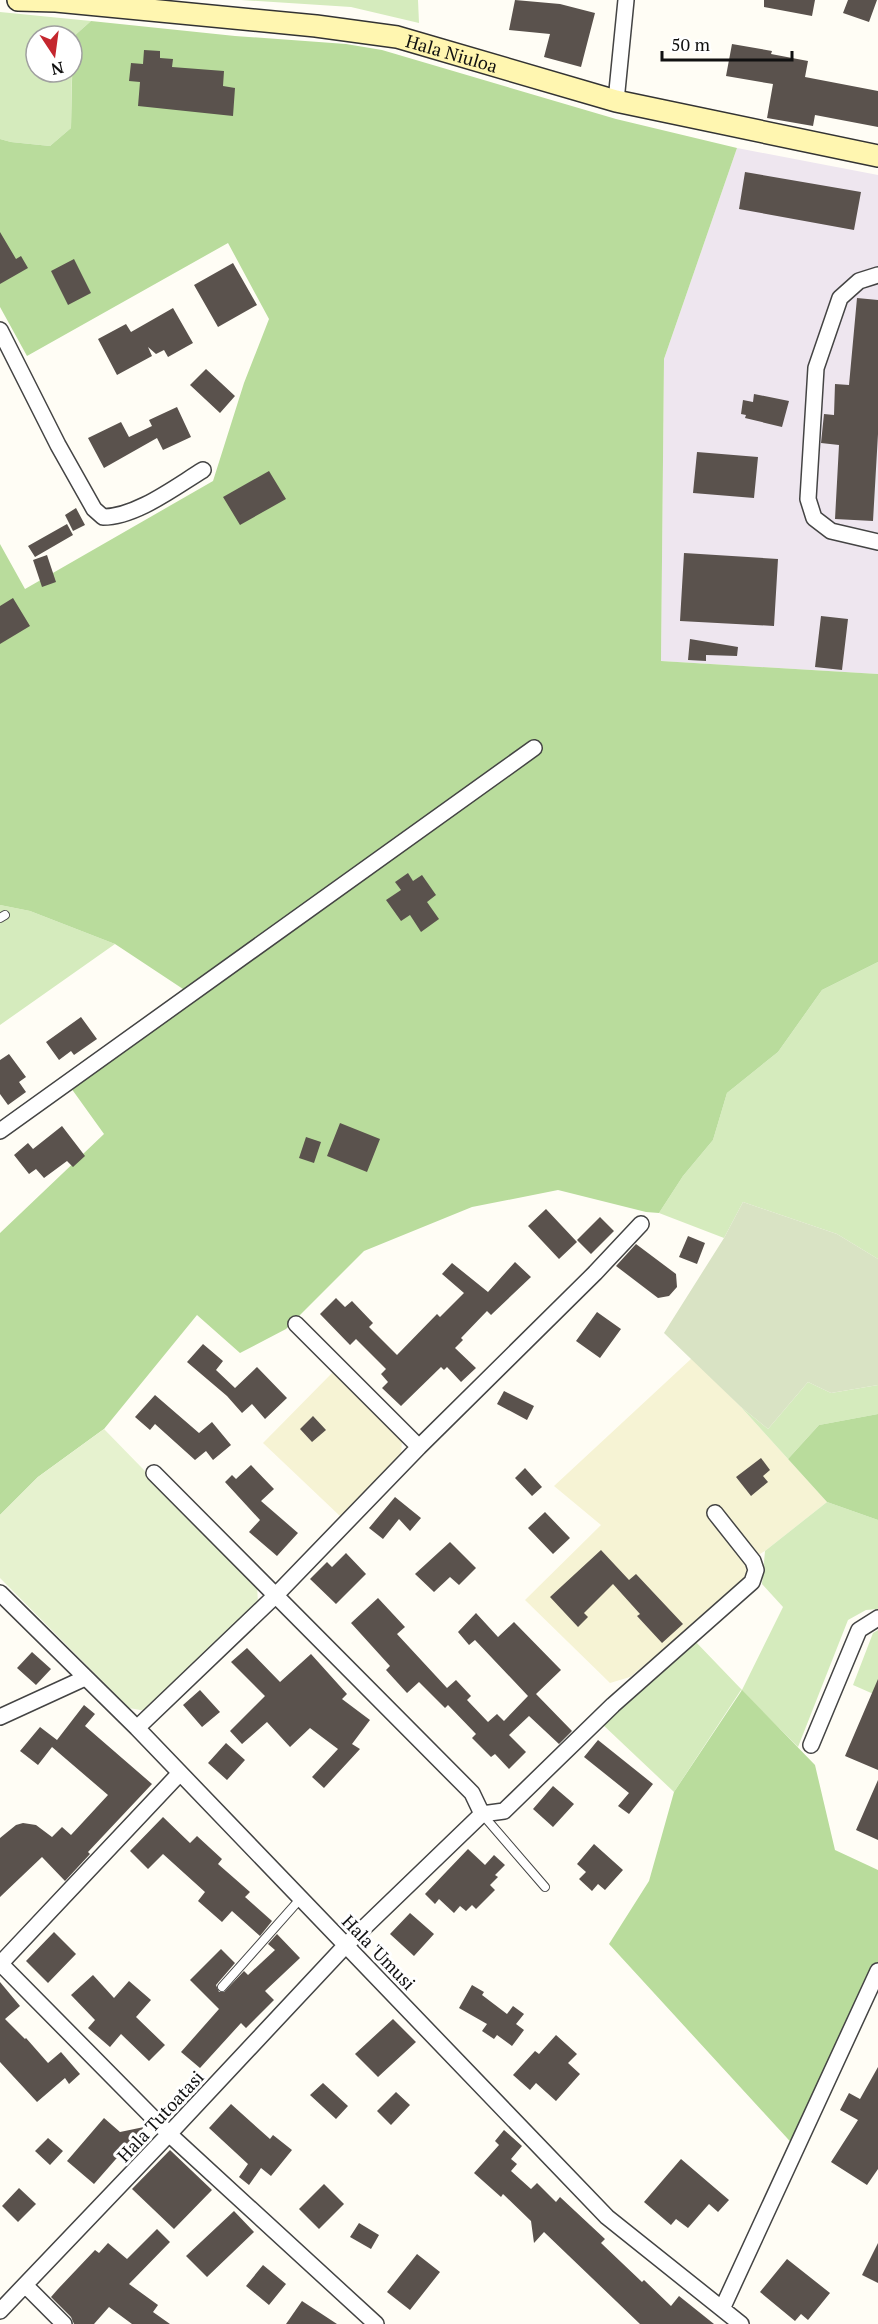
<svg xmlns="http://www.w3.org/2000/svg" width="878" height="2324" viewBox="0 0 878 2324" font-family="'PT Serif',serif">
<rect width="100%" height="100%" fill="#fffdf5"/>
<path fill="#eee6ef" d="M737,148L878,175V674L661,661L664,359Z"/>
<path fill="#f6f3d4" d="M692,1358L741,1407L827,1502L765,1551L747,1562L746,1582L630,1677L610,1683L525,1600L601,1525L554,1486Z
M333,1372L402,1440L401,1456L341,1517L263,1443Z"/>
<path fill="#d5ebbd" d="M241,0H418L419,23L351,7Z
M0,12L91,21L73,37L72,70V36H36V72H72L71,128L50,146L11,142L0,139Z
M0,905L30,911L115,944L0,1025Z
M878,962V1259L837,1234L743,1202L724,1238L659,1213L683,1176L713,1140L727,1093L778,1052L822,990Z
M808,1382L831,1393L878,1385V1414L819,1425L788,1459L741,1407L768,1429Z
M827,1502L878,1520V1609L866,1610L848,1620L798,1747L741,1690L674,1792L601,1723L693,1639L742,1690L783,1607L762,1584L765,1551Z
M878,1630V1696L853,1685L873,1633Z"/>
<path fill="#b9dc9c" d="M91,21L235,36L346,44L382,50L616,119L737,148L664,359L661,661L878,674V962L822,990L778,1052L727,1093L713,1140L683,1176L659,1213L646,1212L558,1190L472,1207L364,1251L286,1329L240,1353L197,1315L104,1429L38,1477L0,1515V1233L104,1134L71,1088L183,989L115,944L30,911L0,905V544L25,589L213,481L244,383L269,319L228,243L27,356L0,307V139L11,142L50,146L71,128L73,37Z
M878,1414V1520L827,1502L788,1459L819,1425Z
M742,1690L815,1765L835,1850L878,1870V1971L798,2150L609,1944L649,1881L674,1792Z"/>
<path fill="#d9e3c4" d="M743,1202L837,1234L878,1259V1385L831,1393L808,1382L768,1429L741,1407L664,1333L724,1238Z"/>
<path fill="#e6f2cf" d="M104,1429L257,1586L258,1603L146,1711L129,1708L0,1578V1515L38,1477Z"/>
<path fill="#5a524d" d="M515,0L560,4L595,13L581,67L544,57L550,34L509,30Z
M764,0H815L812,16L764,7Z
M848,0H877L869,22L843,13Z
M732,44L772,51L771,54L808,61L805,77L878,91V127L815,115L813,126L767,118L773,84L726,76Z
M144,50L160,51V58L173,59L172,67L224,71L223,86L235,88L233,116L138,106L140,82L129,81L131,63L143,64Z
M745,172L861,192L854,230L739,209Z
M0,232L16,259L21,256L28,268L0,284Z
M74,259L91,293L68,305L51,271Z
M233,263L257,305L218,327L194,285Z
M857,298L878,300V434L873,521L835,519L839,445L821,443L824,414L834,415L835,384L849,385Z
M173,308L193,343L168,357L164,350L156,354L148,347L152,356L117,375L98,339L126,324L131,332Z
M206,369L235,396L220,413L190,385Z
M754,394L789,401L782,427L745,418L746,415L741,414L743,400L753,402Z
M177,407L191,437L163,450L157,438L104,468L88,438L121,422L129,437L152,426L149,420Z
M697,452L758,457L754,498L693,493Z
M269,471L286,499L240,525L223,497Z
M76,508L85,525L73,531L65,515Z
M67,524L73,535L35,557L28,546Z
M684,553L778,559L774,626L680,621Z
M47,555L56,582L42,587L33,560Z
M13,598L30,626L0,644V606Z
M821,616L848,619L842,670L815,667Z
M690,639L738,647L737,656L706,655V661L688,660Z
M408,873L413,881L422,875L436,895L427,902L439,919L421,932L410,915L401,921L386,900L401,890L395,882Z
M81,1017L97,1039L74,1055L71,1051L59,1060L46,1042Z
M9,1054L26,1077L19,1082L26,1092L8,1105L0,1094V1060Z
M340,1123L380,1139L367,1172L327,1156Z
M62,1126L85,1156L73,1167L67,1161L44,1178L36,1169L29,1174L14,1155L28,1143L33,1149Z
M306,1137L321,1142L314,1163L299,1158Z
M546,1209L577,1242L559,1259L528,1226Z
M600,1217L614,1231L591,1254L577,1240Z
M688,1236L705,1243L697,1264L679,1257Z
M636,1244L676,1274L677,1287L669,1296L658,1298L616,1266Z
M515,1262L531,1277L491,1315L487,1311L461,1338L463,1340L455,1348L476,1368L461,1382L447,1367L444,1370L441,1367L401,1406L382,1388L388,1382L381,1374L386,1369L356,1339L350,1345L320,1314L336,1298L345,1307L352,1301L373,1323L369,1327L397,1355L437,1314L440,1317L464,1293L442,1274L452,1263L488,1292Z
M597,1312L621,1329L600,1358L576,1341Z
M203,1344L223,1361L216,1370L235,1388L257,1367L287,1398L265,1419L252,1404L242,1413L227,1396L187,1362Z
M504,1391L534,1406L527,1420L497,1404Z
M155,1395L199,1433L212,1422L231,1445L213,1460L206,1451L195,1460L155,1424L150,1430L135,1417Z
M313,1416L326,1430L312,1442L300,1429Z
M761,1458L770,1470L763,1476L768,1482L751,1496L736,1477Z
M251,1465L274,1489L261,1501L298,1533L277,1556L249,1532L260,1520L225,1482L232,1475L236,1479Z
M525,1468L542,1487L532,1496L515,1478Z
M395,1497L421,1518L410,1531L399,1519L383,1539L369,1528Z
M545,1512L570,1538L553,1554L528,1528Z
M450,1542L476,1568L459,1585L450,1577L434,1592L415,1574Z
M601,1550L629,1580L636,1574L683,1624L662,1643L637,1616L640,1614L613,1584L584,1613L588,1617L578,1627L550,1597Z
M346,1553L366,1574L336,1604L310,1579L327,1562L332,1567Z
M378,1598L405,1627L397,1634L447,1688L456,1680L471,1696L467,1700L488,1722L497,1714L504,1721L528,1696L475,1640L469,1645L458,1632L476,1613L498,1637L514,1622L561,1670L536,1694L572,1731L559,1744L529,1716L509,1735L526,1752L509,1769L495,1754L491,1757L472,1738L476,1734L448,1705L445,1708L419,1682L407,1693L386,1670L390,1666L351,1623Z
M247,1648L280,1682L311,1654L347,1694L342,1699L370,1720L352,1744L360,1749L324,1788L312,1777L338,1749L310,1728L290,1747L267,1722L242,1744L230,1731L265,1696L231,1662Z
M32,1652L51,1669L36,1685L17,1668Z
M878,1679V1770L845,1756Z
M200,1690L220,1712L202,1727L183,1705Z
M84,1705L95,1714L85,1726L152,1784L88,1852L90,1854L65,1881L42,1857L0,1897V1838L16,1825L23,1823L36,1825L52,1837L62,1827L71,1835L108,1795L52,1747L38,1765L20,1751L40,1727L57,1740Z
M598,1740L653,1784L629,1814L618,1806L629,1793L584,1757Z
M226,1743L245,1760L227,1780L208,1763Z
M878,1780V1840L856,1830Z
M553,1786L574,1804L553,1827L533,1809Z
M163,1817L190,1843L197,1836L222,1859L218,1864L250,1892L245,1897L272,1921L260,1936L232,1911L222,1922L198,1901L205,1892L163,1854L148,1869L130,1851Z
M594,1844L623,1870L605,1890L598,1884L592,1891L579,1879L586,1872L577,1864Z
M468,1849L485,1865L494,1855L505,1865L495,1875L498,1877L490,1885L495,1890L476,1909L472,1905L466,1911L460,1906L454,1913L439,1899L435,1904L425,1894Z
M410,1913L434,1934L414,1956L390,1934Z
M54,1932L76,1954L48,1983L26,1961Z
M277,1934L300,1958L265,1991L274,2000L246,2028L241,2023L200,2068L181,2052L219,2009L190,1980L221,1949L235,1963L216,1985L219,1992H224L244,1971L248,1975L275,1950L268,1944Z
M93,1975L114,1998L129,1981L151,2000L136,2017L165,2045L149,2061L121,2034L110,2047L88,2028L95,2020L71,1995Z
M0,1982L20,2006L5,2019L25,2039L26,2038L48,2063L61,2052L80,2074L69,2084L65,2078L37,2102L0,2062Z
M472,1985L484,1992L482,1995L507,2014L513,2006L524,2014L516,2024L524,2030L512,2046L497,2035L494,2039L482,2031L487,2024L459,2008Z
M393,2019L416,2042L378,2077L355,2054Z
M556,2035L577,2054L568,2063L580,2074L556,2101L536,2083L530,2090L513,2075L535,2051L539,2054Z
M878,2067V2169L867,2185L831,2162L858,2120L840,2110L849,2093L860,2099Z
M323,2083L348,2106L336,2119L310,2095Z
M396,2092L410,2105L391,2125L377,2111Z
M231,2104L270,2139L273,2135L292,2150L271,2176L261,2168L249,2185L239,2177L248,2164L209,2128Z
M104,2118L120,2132L144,2127L94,2184L67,2161Z
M504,2130L522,2146L511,2159L517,2164L511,2171L531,2189L537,2183L556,2202L560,2197L605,2239L601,2243L642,2282L644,2280L671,2306L679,2296L714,2324H640L544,2232L534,2243L531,2221L503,2194L501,2197L474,2173L499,2145L495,2141Z
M48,2138L63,2151L50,2165L35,2151Z
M170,2150L212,2190L174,2229L132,2189Z
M681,2159L729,2200L718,2212L709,2204L688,2228L676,2219L671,2225L644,2202Z
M324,2184L344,2204L319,2229L299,2209Z
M19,2188L36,2204L18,2222L2,2206Z
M234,2211L254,2232L207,2277L186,2256Z
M359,2223L379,2235L371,2249L350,2237Z
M157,2229L170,2242L129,2284L158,2305L153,2312L170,2324H132L109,2307L94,2324H74L71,2317L51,2297L58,2289L95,2250L99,2253L108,2243L127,2259Z
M878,2243V2283L862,2275Z
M417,2254L440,2272L410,2310L387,2292Z
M787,2259L830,2293L808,2320L801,2314L795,2321L760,2292Z
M263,2265L286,2284L269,2305L246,2286Z
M302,2301L337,2324H286Z"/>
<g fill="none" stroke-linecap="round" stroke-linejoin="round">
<g stroke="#444" stroke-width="10">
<path id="lane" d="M0,918L5,915
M482,1814L545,1887
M222,1987L301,1898"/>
</g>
<g stroke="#444" stroke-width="18">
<path id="street" d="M616,101L626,0
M878,275L859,281L840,298L816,368L808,499L814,518L831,531L878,542
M0,330L58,445L94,509L103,517C136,517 175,487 203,470
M0,1131L534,748
M296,1324L419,1447
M0,1593L137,1728L607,2217L741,2324
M0,1717L85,1678
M137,1728L275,1596L419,1447L595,1273L641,1224
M811,1745L859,1630L878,1618
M482,1814L504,1811L613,1705L752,1582L756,1570L753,1561L715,1513
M0,1963L169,2134L376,2324
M0,1964L180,1773
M25,2285L64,2324
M722,2309L878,1971
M0,2311L169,2134L346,1945L482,1814L472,1793L154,1473"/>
</g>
<g stroke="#333" stroke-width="24">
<g id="secondary">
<path id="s1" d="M18,0L56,1L316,26L397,37L616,101L878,156"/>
</g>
</g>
<use href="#lane" stroke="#fff" stroke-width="8"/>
<use href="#street" stroke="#fff" stroke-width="15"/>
<use href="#secondary" stroke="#fff6b0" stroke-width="21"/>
</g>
<g text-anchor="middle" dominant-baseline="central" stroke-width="6" stroke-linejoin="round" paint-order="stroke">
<g font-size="18" fill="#111" stroke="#fff">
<text stroke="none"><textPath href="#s1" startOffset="438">Hala Niuloa</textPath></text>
<text transform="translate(379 1952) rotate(46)">Hala 'Umusi</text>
<text transform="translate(160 2116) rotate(-47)">Hala Tutoatasi</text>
</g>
</g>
<g transform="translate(54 54) rotate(167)"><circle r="28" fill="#ffffff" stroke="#a0a0a0" stroke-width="1.5"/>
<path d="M0-4.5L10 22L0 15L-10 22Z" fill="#c4262e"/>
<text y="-9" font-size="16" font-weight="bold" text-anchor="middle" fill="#111111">N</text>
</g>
<path d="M662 51v9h130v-9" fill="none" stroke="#111111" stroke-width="3"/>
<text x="671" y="51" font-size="18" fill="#111111" stroke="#ffffff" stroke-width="4.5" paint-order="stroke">50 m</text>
</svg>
